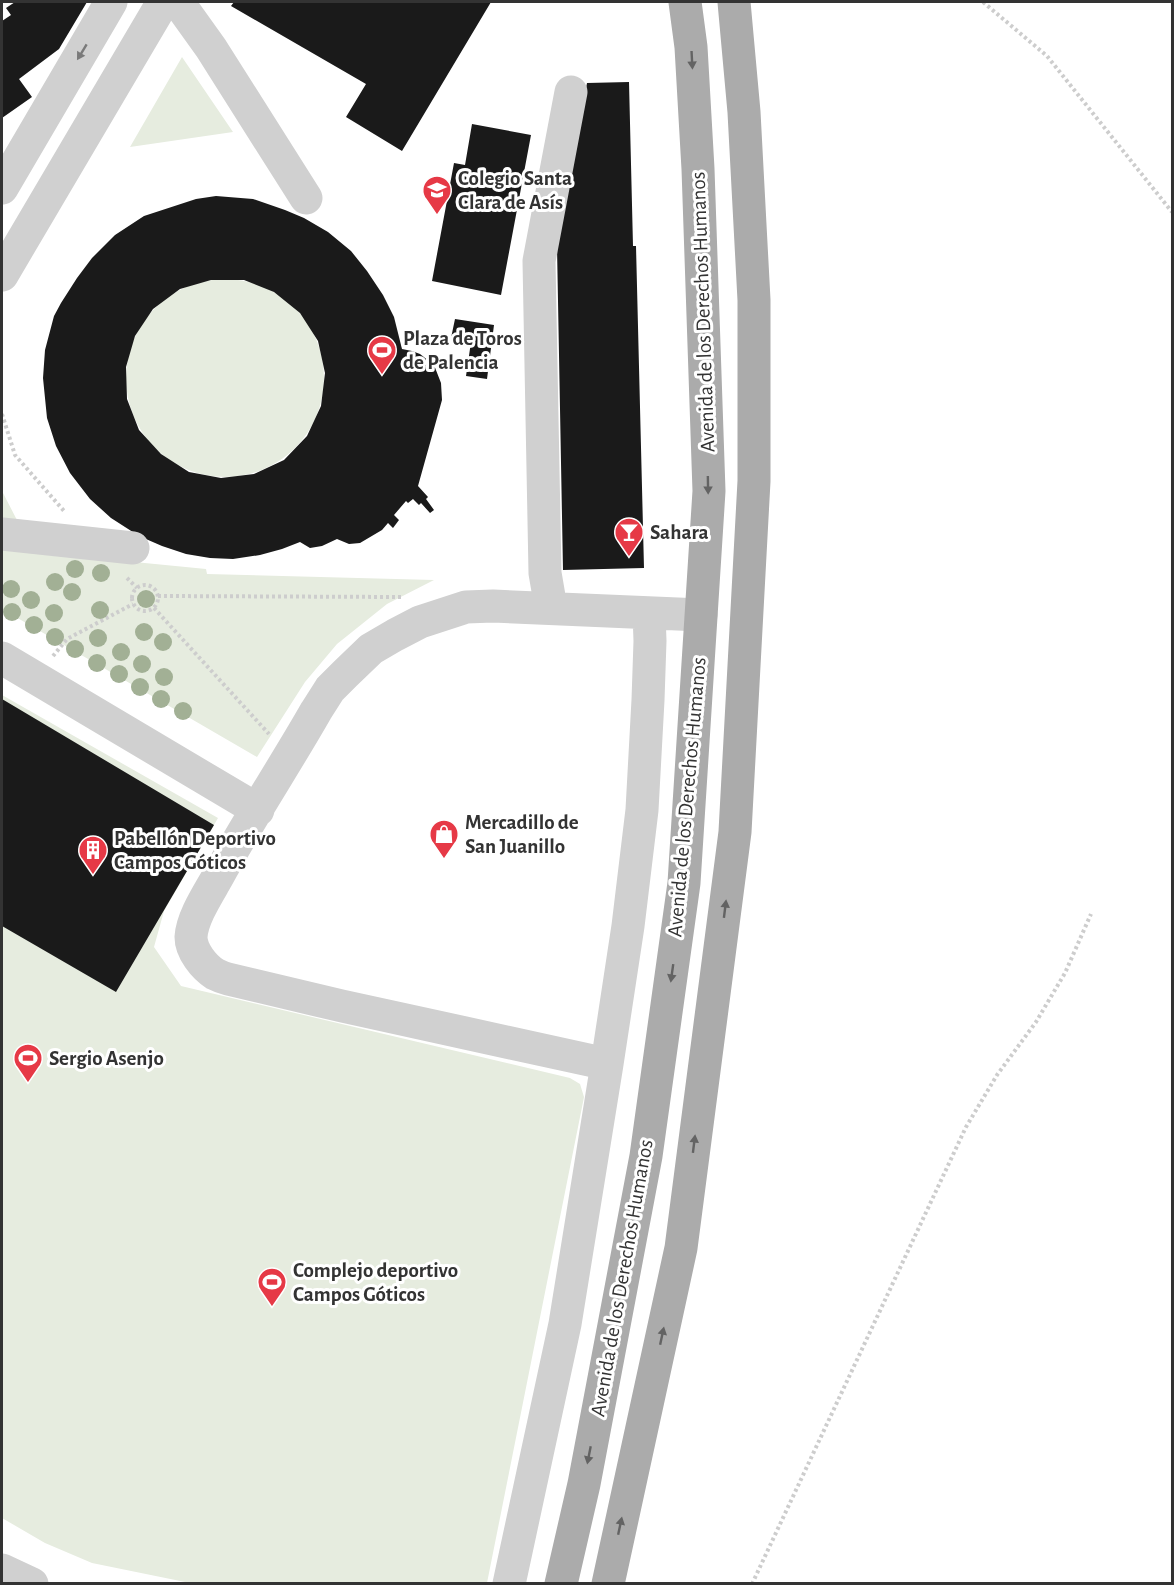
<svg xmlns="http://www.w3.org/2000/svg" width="1174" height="1585" viewBox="0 0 1174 1585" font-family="'Alegreya Sans',sans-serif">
<rect width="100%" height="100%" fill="#fff"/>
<path fill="#e6ecdf" d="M182,57L233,132L130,147Z
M126 378a99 99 0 1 1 198 0a99 99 0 1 1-198 0Z
M2,491L19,524L2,522Z
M2,549L206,569L207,574L434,580L387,604L337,644L305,682L257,757L2,609Z
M2,695L218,818L164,911L154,947L181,986L570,1078L580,1084L584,1097L487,1583H190L92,1563L45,1543L2,1518Z"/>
<path fill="#1a1a1a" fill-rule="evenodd" d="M15,2H87L59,49L19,79L32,97L2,118V21L11,15L6,8Z
M234,2H491L402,151L346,117L366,84L231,6Z
M629,82L633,246H636L644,568L563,570L557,247L587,83Z
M472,124L531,135L501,295L432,281L454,163L465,165Z
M216,196L253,199L285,210L304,218L328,232L351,251L367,271L383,295L394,317L402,349L412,351L420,354L434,365L441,383L442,400L418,486L428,497L426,499L434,510L430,513L421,503L419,505L413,499L408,503L406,501L394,515L399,520L393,528L388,523L382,530L360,543L349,544L337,539L322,546L310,548L300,542L282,549L260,555L233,559L210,558L186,554L162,546L139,536L111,518L90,499L70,473L56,446L47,418L43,378L45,350L54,316L61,303L77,278L92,258L115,235L144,216L196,199ZM211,280H244L274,292L300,313L318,341L325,373L321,406L307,436L284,460L254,474L221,478L189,472L161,454L139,430L127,399L126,367L135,336L153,309L180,289Z
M455,319L494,325L487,379L466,376L471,342L451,338Z
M2,699L214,825L116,992L2,926Z"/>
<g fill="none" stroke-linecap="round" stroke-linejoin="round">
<path stroke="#cdcdcd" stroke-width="4" stroke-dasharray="3 3" stroke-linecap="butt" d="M983,2L1047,56L1172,212
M2,414L15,455L64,511
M127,578L137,588
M132 598a13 13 0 1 1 26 0a13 13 0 1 1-26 0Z
M158,596L401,597
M154,608L269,734
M53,656L67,639L133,604
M752,1584L966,1127L997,1075L1036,1022L1065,973L1091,914"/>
<path stroke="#d0d0d0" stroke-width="33" d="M178,2L211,48L306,198
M2,188L111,2
M2,275L163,2
M2,534L133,548
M551,608L545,573L539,261L571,92
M2,658L258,810
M607,1064L342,1006L228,979C224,978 219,976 215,974C204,967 191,951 191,937C192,918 208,894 217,878C248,821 284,767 316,711L330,689L345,674L371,649L395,635L420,622L466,607L493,606L701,615
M2,1570L32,1584
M509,1584L565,1324L607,1064L628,926L642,810L648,700L650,641L649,613"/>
<path stroke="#ababab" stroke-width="33" d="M561,1584L584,1484L646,1156L684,883L709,491L698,169L691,47L685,2
M608,1584L681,1248L735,832L754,481V300L744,112L734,2"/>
</g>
<g fill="#a2b095">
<circle cx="75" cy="569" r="9"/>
<circle cx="101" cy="573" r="9"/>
<circle cx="55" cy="582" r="9"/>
<circle cx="11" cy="589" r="9"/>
<circle cx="72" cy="592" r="9"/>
<circle cx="146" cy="599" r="9"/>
<circle cx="31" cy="600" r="9"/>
<circle cx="100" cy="610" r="9"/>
<circle cx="12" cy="612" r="9"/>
<circle cx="54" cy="613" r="9"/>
<circle cx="34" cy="625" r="9"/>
<circle cx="144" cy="632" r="9"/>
<circle cx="55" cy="637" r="9"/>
<circle cx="98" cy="638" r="9"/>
<circle cx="163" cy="642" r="9"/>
<circle cx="75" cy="649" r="9"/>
<circle cx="121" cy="652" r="9"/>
<circle cx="97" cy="663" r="9"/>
<circle cx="142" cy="664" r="9"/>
<circle cx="119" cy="674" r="9"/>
<circle cx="164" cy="677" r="9"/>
<circle cx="140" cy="687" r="9"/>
<circle cx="161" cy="699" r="9"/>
<circle cx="183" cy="711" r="9"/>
</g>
<defs><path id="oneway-solid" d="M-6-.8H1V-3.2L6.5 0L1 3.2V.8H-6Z" transform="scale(1.5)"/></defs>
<use fill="#7a7a7a" href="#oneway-solid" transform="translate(82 52) rotate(121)"/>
<g fill="#636363">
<use href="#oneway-solid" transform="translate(692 60) rotate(87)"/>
<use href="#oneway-solid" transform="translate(708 485) rotate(89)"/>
<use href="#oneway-solid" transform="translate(725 909) rotate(-83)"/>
<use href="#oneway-solid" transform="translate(672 973) rotate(98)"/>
<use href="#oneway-solid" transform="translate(694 1144) rotate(-83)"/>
<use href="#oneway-solid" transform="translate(662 1336) rotate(-78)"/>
<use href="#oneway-solid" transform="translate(589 1455) rotate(101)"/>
<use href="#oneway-solid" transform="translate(620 1526) rotate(-78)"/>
</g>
<defs>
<g id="school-pin" transform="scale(1.5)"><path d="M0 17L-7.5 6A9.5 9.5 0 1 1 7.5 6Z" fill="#e63946" stroke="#fff"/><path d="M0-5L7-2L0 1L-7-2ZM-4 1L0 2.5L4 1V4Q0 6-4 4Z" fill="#fff"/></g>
<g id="stadium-pin" transform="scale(1.5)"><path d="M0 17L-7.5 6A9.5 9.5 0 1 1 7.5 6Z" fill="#e63946" stroke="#fff"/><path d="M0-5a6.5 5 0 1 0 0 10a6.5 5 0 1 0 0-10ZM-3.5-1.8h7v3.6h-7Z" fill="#fff"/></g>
<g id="bar-pin" transform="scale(1.5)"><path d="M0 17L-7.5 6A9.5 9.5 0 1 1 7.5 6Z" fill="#e63946" stroke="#fff"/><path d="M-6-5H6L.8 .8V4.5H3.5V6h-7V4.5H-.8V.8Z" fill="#fff"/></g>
<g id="shop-pin" transform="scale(1.5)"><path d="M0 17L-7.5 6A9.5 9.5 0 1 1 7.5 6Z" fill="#e63946" stroke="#fff"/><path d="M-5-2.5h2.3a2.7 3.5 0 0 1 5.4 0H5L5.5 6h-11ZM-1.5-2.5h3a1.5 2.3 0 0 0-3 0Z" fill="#fff"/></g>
<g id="building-pin" transform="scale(1.5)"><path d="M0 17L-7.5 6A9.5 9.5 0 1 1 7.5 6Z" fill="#e63946" stroke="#fff"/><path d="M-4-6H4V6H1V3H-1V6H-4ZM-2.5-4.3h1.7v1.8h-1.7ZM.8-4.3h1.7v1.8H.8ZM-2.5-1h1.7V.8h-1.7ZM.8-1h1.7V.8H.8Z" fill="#fff"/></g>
</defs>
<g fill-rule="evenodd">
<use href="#school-pin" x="437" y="190"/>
<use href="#stadium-pin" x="382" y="350"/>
<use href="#bar-pin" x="629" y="532"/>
<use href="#shop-pin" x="444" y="834"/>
<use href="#building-pin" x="93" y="850"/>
<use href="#stadium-pin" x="28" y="1058"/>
<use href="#stadium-pin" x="272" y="1282"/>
</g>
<g text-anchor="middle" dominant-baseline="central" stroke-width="6" stroke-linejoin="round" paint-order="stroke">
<g font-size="21" font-weight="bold" fill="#333" stroke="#fff" text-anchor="start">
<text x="458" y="178">Colegio Santa<tspan x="458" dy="24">Clara de Asís</tspan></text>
<text x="403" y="338">Plaza de Toros<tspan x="403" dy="24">de Palencia</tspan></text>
<text x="650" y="532">Sahara</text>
<text x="465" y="822">Mercadillo de<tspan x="465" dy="24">San Juanillo</tspan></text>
<text x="114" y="838">Pabellón Deportivo<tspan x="114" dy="24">Campos Góticos</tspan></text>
<text x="49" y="1058">Sergio Asenjo</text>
<text x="293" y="1270">Complejo deportivo<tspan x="293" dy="24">Campos Góticos</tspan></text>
</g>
<g font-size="21" fill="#333" stroke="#fff">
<text transform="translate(703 312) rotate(-92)">Avenida de los Derechos Humanos</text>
<text transform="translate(687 797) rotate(-85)">Avenida de los Derechos Humanos</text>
<text transform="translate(622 1278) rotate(-80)">Avenida de los Derechos Humanos</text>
</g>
</g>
<rect width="1174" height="1585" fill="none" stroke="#333333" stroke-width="6"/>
</svg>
